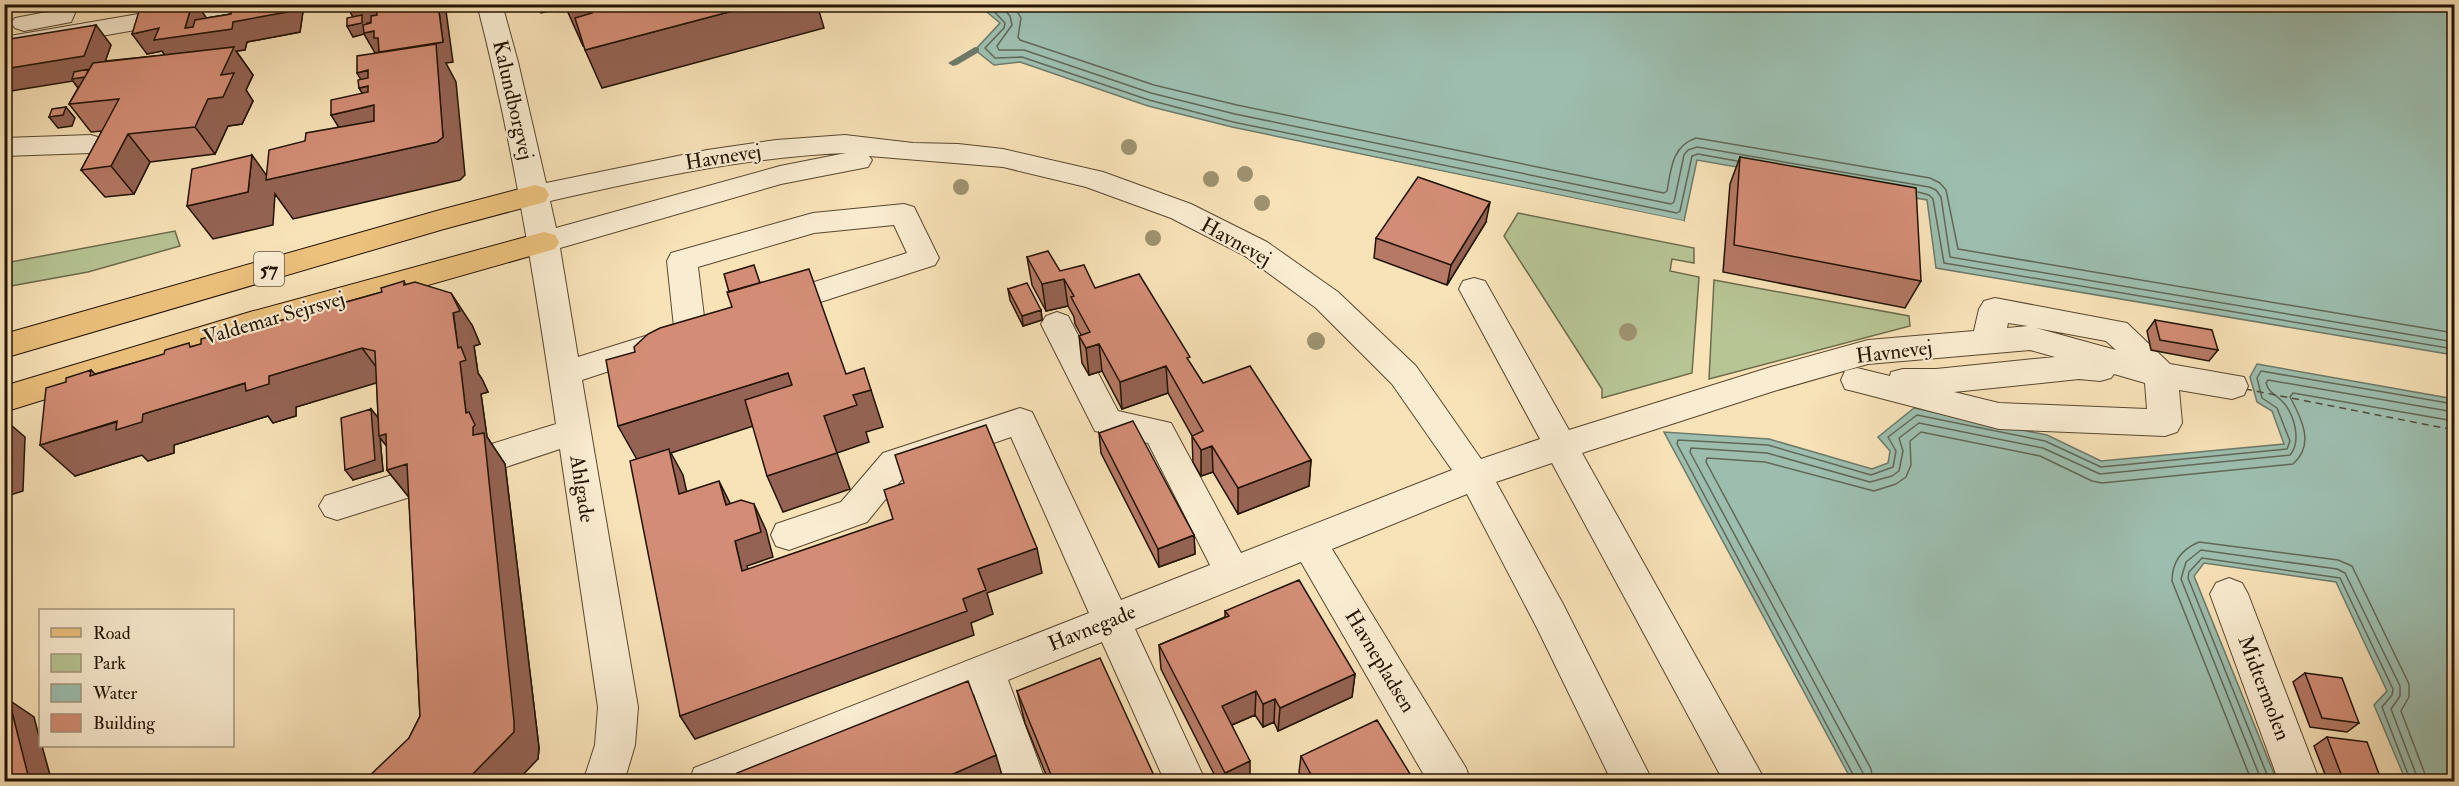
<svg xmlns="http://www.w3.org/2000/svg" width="2459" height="786" viewBox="0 0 2459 786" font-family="'IM FELL Double Pica',serif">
<rect width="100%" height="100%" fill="#f8e2b8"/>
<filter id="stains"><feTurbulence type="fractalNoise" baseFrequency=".00333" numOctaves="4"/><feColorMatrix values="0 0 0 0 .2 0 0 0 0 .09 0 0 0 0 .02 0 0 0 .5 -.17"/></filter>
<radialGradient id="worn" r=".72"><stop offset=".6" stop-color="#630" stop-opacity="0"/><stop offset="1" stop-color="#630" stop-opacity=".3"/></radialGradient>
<path fill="#b7c494" stroke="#6c6c4a" stroke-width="1.5" d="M1518,213L1694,248V263L1672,259L1670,271L1699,277L1692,373L1602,398V389L1504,236Z
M175,231L180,246L88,272L5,287V263Z
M1714,280L1909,316L1910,326L1709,379Z"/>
<path fill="#9dbeaf" stroke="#6c7a69" stroke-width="1.5" d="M974,5H2454V355L1936,268L1927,200L1697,160L1684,221L1232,127L1148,106L1020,62L994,65L975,50L1000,23L982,8Z
M2257,364L2454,399V781H2406L2374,705L2387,691L2336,582L2204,563L2194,576L2277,781H1852L1664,432L1769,439L1872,469L1888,463L1890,451L1878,437L1914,408L2047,435L2101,461L2284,444L2272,411L2257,402L2250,377Z"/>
<path fill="#f8e2b8" d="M1199,122L1684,221V224L1231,130Z"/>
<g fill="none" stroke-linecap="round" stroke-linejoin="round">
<path stroke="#606858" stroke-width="1.5" d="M987,4L1005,23L1004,28L985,48L995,58L1022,57L1149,100L1233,122L1677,213L1680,211L1692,156L1698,154L1737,161
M999,4L1010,16L1012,25L997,46L999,50H1024L1151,93L1235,114L1671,204L1674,202L1684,155L1688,150L1697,147L1929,187L1936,190L1941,197L1950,257L2454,342
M1013,4L1021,18L1018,37L1020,40L1154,85L1237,105L1664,193L1667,191C1671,169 1672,146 1696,138L1930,178L1940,183L1946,190L1958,249L2454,333
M1918,192L1929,195L1933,199L1944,263L2454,349
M1857,782L1677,444L1678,440L1768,445L1871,475L1893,467L1896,451L1888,437L1917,415L2045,441L2101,467L2287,449L2290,441L2277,408L2262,398L2257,378L2261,371L2454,404
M1864,782L1863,773L1690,452L1691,448L1767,453L1870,482L1892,476L1899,471L1903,451L1899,438L1919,423L2043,448L2100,474L2290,455C2302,441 2294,413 2282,401C2275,394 2269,393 2266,383L2268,380L2454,412
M1873,782L1871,769L1706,462L1707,458L1765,462L1874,491L1896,484L1906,477L1911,465L1910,441L1921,432L2040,456L2092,481L2102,483L2293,464C2315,445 2302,419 2290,397L2293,393L2454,421
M2252,782L2172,581C2172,562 2182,549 2199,542L2338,560L2352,566L2409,684V697L2401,711L2428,782
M2262,782L2181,579L2186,562L2201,550L2337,569L2345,573L2400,686V696L2391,709L2419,782
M2270,782L2188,578L2189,572L2202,558L2340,578L2393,689L2392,695L2382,707L2411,782"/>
<path fill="#6c7a69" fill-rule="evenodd" d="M975,47L979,48V52L957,65L953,66L948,63Z"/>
<path stroke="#4d4f3d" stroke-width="1.5" stroke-dasharray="7 5" stroke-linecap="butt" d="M2245,389L2454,430"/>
<g stroke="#58472e" stroke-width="2">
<path id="minor" d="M54,4H79L71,22L24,31L15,28L11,23L15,18L52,11Z
M197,4H256L253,9L244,11L4,53V37Z
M477,4H502L518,62L546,183L707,150L776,140L845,135L913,143L958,144L1003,149L1103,172L1191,204L1267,242L1338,292L1416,366L1481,459L1540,439L1459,289L1463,281L1474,278L1485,281L1569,430L1771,367L1868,340L1974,331L1979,309L1984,301L1995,298L2127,323L2170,364L2244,377L2248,386L2244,395L2232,399L2179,390L2182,423L2177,432L2165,436L1999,429L1857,392L1845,389L1841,380L1845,371L1857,368L1890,376L1891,372L1903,369H1936L2055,357L2030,350L1868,364L1774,391L1582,453L1766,782H1724L1552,463L1496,482L1563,604L1653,782H1612L1537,628L1467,494L1332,549L1466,768L1471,782H1428L1301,562L1135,629L1206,782H1165L1102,642L1008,680L1046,782H1005L974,694L759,782H689L694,768L1089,613L1011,437L907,473L867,522L789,550L776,546L771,535L776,524L841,502L883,453L1020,408L1032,412L1121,600L1210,565L1148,443L1095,431L1041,324L1046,316L1057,312L1068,316L1118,411L1171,423L1241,553L1452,470L1392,384L1316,308L1245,256L1171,218L1086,187L1003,167L869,156L872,160L868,167L781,184L560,248L578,357L674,327L667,261L671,253L813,213L904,204L914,207L939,258L935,265L774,317L763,314L758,306L763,298L907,253L894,225L814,233L698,267L706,333L701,341L582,380L638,707L635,745L624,782H583L595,745L598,707L560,449L497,470L485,466L480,456L485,446L556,424C535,284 513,142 477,4ZM846,153L780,166L556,228L550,201C647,179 746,157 846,153ZM2008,323L2028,326L2007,328ZM2036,328L2106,341L2116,350ZM2114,374L2145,383L2147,409L1999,403L1954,392L2079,379L2100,381L2111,378Z
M91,135L101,138L105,144L101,150L91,153L4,156V138Z
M411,469L423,473L428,483L423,493L337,520L325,516L319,506L325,496Z
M2229,578L2242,583L2248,594L2320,782H2279L2210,594L2216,583Z"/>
</g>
<g stroke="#221300" stroke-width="2">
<path id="major" d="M535,185L545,188L549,195L545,202L444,229L4,358V334L440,210Z
M544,232L555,235L559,242L555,249L252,335L4,412V386L250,312Z"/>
</g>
<use href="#minor" fill="#faecd1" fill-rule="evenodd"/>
<use href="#major" fill="#ecc17c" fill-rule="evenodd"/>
</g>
<g fill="#9f926f">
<circle cx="1129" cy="147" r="8"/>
<circle cx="1245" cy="174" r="8"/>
<circle cx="1211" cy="179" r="8"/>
<circle cx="961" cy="187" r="8"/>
<circle cx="1262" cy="203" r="8"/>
<circle cx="1153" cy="238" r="8"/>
<circle cx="1628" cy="332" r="9"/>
<circle cx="1316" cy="341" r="9"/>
</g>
<path fill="#b57965" stroke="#221300" stroke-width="1.5" d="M163,4H197L206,18L231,14L233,4H304L300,32L247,42L245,50L236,51L253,75L246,90L253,101L242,124L228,126L215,154L150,162L134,194L105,197L81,170L102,131L91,132L69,104L78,88L73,81L111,45L105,61L165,55L162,51L147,54Z
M1740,157L1921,281L1905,308L1723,272L1730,184Z
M1486,222L1447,285L1374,258L1376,238Z
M1027,257L1060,271L1095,288L1190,363L1203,383L1311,460L1309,486L1238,514L1213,472L1201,476L1193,462L1192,436L1168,393L1122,409L1102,371L1089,375L1082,363L1079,336L1081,335L1075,324L1074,317L1068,306L1046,311L1032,285Z
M404,281L406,285L472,325L480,344L474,346L478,373L482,379L488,392L481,394L487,437L505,464L539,748L538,759L409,738L420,716L409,497L387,470V446L380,438L383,471L353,480L371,409L378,418L377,382L296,407V416L273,423L268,416L174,445V453L148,461L142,455L75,476L66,382L91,370L95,374L201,344L226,332L229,336L296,316L318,306L321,309L382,292Z
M1008,289L1041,310L1042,320L1023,326L1010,300Z
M2155,320L2218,350L2209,361L2151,350L2147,331Z
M1099,433L1194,535L1195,554L1159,567L1101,453Z
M1225,611L1355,674L1352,697L1278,731L1274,722L1263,727L1255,715L1232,725L1250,782H1218L1161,669L1159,645L1225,617Z
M2305,673L2359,723L2347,732L2310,727L2293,682Z
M1017,691L1157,782H1049L1025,723Z
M2327,737L2382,782H2328L2314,746Z
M1301,756L1415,782H1304L1299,772Z"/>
<path fill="#946353" stroke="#221300" stroke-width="1.5" d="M192,4H197L207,19L233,22L288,4H304L300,32L247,42L245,50L236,51L253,75L246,90L253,101L242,124L228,126L215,154L195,127L169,60L162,51L147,54L132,34L159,28H185Z
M413,4L412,15L367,23L368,26V32L374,31L386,51L443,42L438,4H443L446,11L453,62L446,63L456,82L465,175L460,180L293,219L275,194L273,225L213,239L187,206L248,192L252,155L269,179L437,142L443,137L437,65L391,72L379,52L375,53L364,34L353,37L347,26L357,24L346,5Z
M537,4H570L571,6L541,13Z
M578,4H589L604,40L583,46L566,8Z
M759,4H817L824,28L602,88L585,50Z
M96,25L111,45L100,76L80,90L73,81L4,92V69Z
M368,70L391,108L355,153L331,115L370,106L359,88L365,87L357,73Z
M66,107L75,118L72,126L58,128L49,117Z
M128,134L150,162L134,194L111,166Z
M1490,202L1486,222L1447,285L1451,265Z
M1064,279L1068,306L1046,311L1042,284Z
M451,293L472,325L480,344L474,346L478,373L482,379L488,392L481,394L487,437L505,464L539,748L538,759L516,782H465L473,435L466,413Z
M1041,310L1042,320L1023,326L1022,316Z
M1099,344L1102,371L1089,375L1086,348Z
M362,348L386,380L296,407V416L273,423L268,416L174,445V453L148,461L142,455L75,476L40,445Z
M1166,366L1168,393L1122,409L1120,382Z
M788,373L802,410L671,453L683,475L693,520L679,494L639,463L618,426Z
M871,390L883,427L866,432L869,442L837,453L850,489L783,512L767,476L824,416L853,395Z
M371,409L379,419L386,434L411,465L412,501L387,470L402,465L380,438L383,471L353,480L345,470Z
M4,419L25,437L23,491L4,497Z
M1212,446L1213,472L1201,476V450Z
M1311,460L1309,486L1238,514V488Z
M719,481L732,507L726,505Z
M754,504L766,530L773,557L747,566L755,596L742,571L735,541Z
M1194,535L1195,554L1159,567L1158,549Z
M1037,548L1042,573L987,593L993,614L971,623L974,635L695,739L680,716L963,599L978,569Z
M1355,674L1352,697L1278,731L1280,708Z
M1256,691L1255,715L1222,729V706Z
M1275,699L1274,722L1263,727V704Z
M9,700L34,717L40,740V746H42L52,782H17Z
M996,755L1004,782H935Z
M1250,761V782H1225V773Z"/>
<path fill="#d38d76" stroke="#221300" stroke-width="1.5" d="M163,4H192L185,28L193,27L195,20L231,14L233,4H288L287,12L233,22L232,29L154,40L159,28L132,34L140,8Z
M376,4H438L443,42L379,52L378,38H374V31L364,33L363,25L371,23V16L377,15Z
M565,4H578L566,8Z
M589,4H759L585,50L575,18L592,13Z
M362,15V23L347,26V18Z
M96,25L84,56L4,69V40Z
M436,44L443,137L437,142L266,180L269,150L305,141L306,133L374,121V105L331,115V100L368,92V86L359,88L358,80L368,78V70L357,73V56Z
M234,47L221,75L234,73L223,97L208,99L195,127L128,134L111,166L81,170L119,99L69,104L93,63Z
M89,69L85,77L72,79L74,72Z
M66,107L63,115L49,117L52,109Z
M252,155L248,192L187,206L192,169Z
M1740,157L1916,188L1921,281L1734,245Z
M1418,177L1490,202L1451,265L1376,238Z
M1048,251L1060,271L1084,265L1095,288L1139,274L1190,357L1187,358L1203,383L1250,366L1311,460L1238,488L1212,446L1201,450L1192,436L1203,431L1166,366L1120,382L1099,344L1086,348L1079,336L1090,332L1071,297L1074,296L1064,279L1042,284L1027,257Z
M754,265L760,283L729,292L724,274Z
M809,269L846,374L864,368L871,390L853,395L857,405L824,416L837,453L767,476L745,400L792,385L788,373L618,426L606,360L635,352L634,347L648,334L660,328L732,307L727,292Z
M404,281V285L415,282L451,293L460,311L453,313L458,348L461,347L466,360L460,362L466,413L469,412L475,425L473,427V435L484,433L514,721V732L465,782H363L409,738L420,716L407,464L387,470L386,434L379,436L375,351L362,348L269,376V384L246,391L245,383L143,414L142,422L116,430L117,421L40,445L46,388L66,382V378L91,370L90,376L164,354L165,350L189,343L190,347L201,344V339L226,332V337L296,316V313L318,306V310L382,292L381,288Z
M1027,283L1041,310L1022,316L1008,289Z
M2155,320L2212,330L2218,350L2160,340Z
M371,409L375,460L345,470L341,418Z
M1133,421L1194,535L1158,549L1099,433Z
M986,425L1037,548L978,569L986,590L963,599L967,611L680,716L630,461L669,449L679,494L719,481L726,505L741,500L754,504L761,532L735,541L742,571L893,519L884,490L904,483L895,455Z
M1299,580L1355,674L1280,708L1275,699L1263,704L1256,691L1222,706L1250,761L1225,773L1159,645L1229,616L1225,611Z
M1100,658L1157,782H1054L1017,691Z
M2305,673L2342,678L2359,723L2322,718Z
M968,681L996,755L935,782H733L737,773Z
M9,700L28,775L17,782H4V702Z
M1377,720L1415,782H1315L1301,756Z
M2327,737L2367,742L2382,782H2344Z"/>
<g text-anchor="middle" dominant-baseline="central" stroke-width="4.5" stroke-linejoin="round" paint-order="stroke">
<rect fill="#faecd1" stroke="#63543f" stroke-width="1.5" x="254" y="252" width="30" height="34" rx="4.5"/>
<g font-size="20" font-weight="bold" fill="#221300">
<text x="269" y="269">57</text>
</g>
<g font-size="21" fill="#221300" stroke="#faecd1">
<text transform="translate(513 100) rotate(77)">Kalundborgvej</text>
<text transform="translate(723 157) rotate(-9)">Havnevej</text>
<text transform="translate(1236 242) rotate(29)">Havnevej</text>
<text transform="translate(274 318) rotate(-16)">Valdemar Sejrsvej</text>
<text transform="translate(1894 352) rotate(-7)">Havnevej</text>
<text transform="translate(582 489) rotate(81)">Ahlgade</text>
<text transform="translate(1092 628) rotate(-22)">Havnegade</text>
<text transform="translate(1380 661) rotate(59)">Havnepladsen</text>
<text transform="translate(2264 688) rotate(69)">Midtermolen</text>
</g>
</g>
<rect width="2459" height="786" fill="none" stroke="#f8e2b8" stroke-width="24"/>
<rect x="6" y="6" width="2447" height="774" fill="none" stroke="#221300" stroke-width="3"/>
<rect x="12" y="12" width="2435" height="762" fill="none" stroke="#221300" stroke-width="1.5"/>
<rect x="39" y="609" width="195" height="138" fill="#faecd1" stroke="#a4957d" stroke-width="1.5"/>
<rect x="51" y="628" width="30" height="9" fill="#ecc17c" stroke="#a4957d" stroke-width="1.5"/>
<text x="93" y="639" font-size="18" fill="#221300">Road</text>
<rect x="51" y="654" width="30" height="18" fill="#b7c494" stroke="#a4957d" stroke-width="1.5"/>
<text x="93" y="669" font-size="18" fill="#221300">Park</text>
<rect x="51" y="684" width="30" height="18" fill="#9dbeaf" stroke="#a4957d" stroke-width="1.5"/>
<text x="93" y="699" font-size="18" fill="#221300">Water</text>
<rect x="51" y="714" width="30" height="18" fill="#d38d76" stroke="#a4957d" stroke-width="1.5"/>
<text x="93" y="729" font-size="18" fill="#221300">Building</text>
<rect width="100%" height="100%" filter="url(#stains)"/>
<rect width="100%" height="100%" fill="url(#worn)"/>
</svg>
